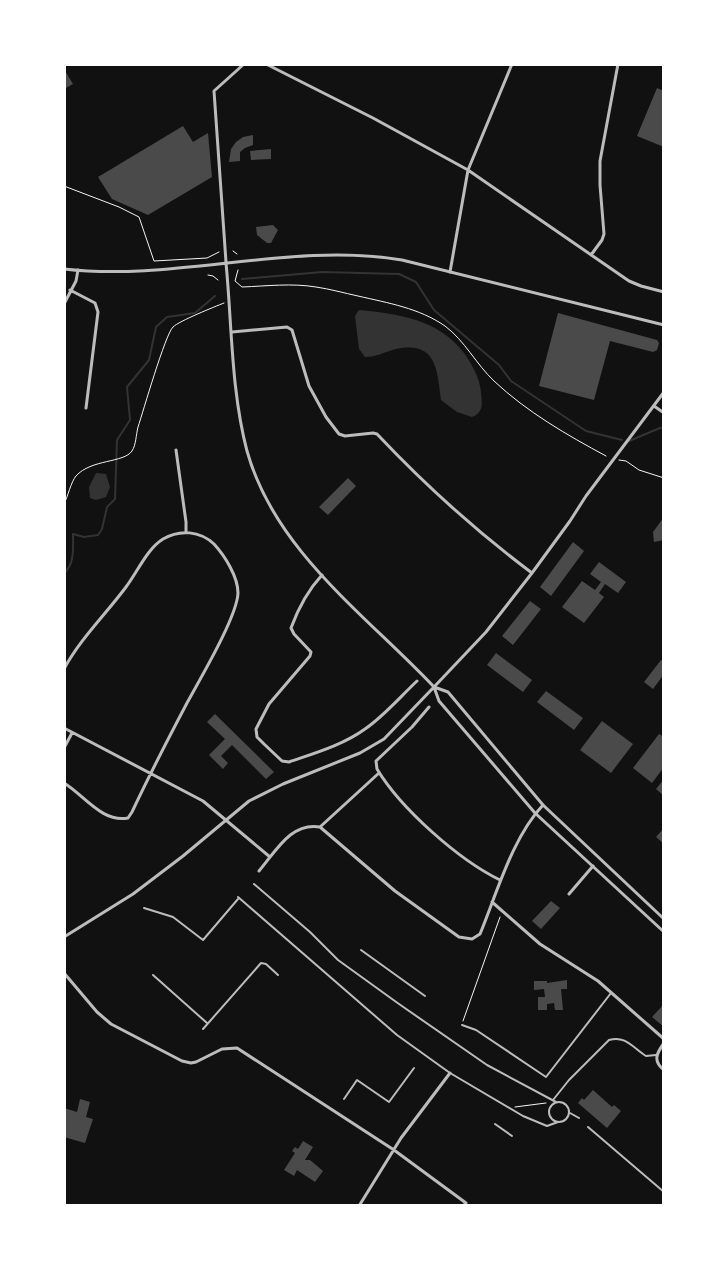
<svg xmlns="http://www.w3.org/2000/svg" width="728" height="1270" viewBox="0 0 728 1270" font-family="'Source Sans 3',sans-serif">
<rect width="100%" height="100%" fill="#111"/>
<path fill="#333" d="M359,310C399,314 438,319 464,353C472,364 480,379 481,392C482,404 484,412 472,417L457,412L441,400C437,368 436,341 396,349C385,352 376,357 365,357L359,349L355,316Z
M96,473L106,474L110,487L106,497L96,500L90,498L89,487Z"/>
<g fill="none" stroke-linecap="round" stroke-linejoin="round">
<path stroke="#333" stroke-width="2" d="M242,279L322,272L399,274L416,282L434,310L499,365L511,381L586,431L622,440
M629,441L660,428H664
M64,573C75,564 73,547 73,534L84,537L98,535L102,529L107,507L115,499L117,440L130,420L127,387L149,360L156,327L167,317L195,313L215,296"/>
</g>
<path fill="#4a4a4a" d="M64,69L73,84L64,89Z
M657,88L664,91V147L637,136Z
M183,126L193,142L208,133L212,177L148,215L112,199L98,177Z
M253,135V145L245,148L240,152V161L229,162L231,149L236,142L243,137Z
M271,149V159L251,160L250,151Z
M273,225L278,230L271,243H267L257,235L256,227Z
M558,313L657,340L659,343L657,350L653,352L610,341L594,400L539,386Z
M348,478L356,486L328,515L319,507Z
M664,517V540L654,542L653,532Z
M573,542L584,551L551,596L540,587Z
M599,562L626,582L618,593L605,584L599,593L604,597L584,623L562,607L582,581L595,590L601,582L590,574Z
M530,601L541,609L513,645L502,636Z
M496,653L532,680L523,692L487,665Z
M661,660L664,662V674L653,689L644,682Z
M546,691L583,718L574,730L537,702Z
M215,714L274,772L266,779L232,745L221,756L228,763L223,769L209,755L225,739L207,722Z
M602,721L633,744L611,773L580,750Z
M659,734L664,737V767L652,783L633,768Z
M664,779V796L656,789Z
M664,828V844L656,837Z
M551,901L560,908L541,929L532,921Z
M567,980V989H561L563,1010H555L554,1003L547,1004V1010H538V997H545L544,989L534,990V981H547V983Z
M664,1004V1027L652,1017Z
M593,1090L612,1107L614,1105L621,1111L607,1128L578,1103L582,1098L584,1100Z
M80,1099L90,1102L86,1117L93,1119L85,1143L64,1137V1108L77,1112Z
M303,1141L313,1147L305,1160H310L323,1171L315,1182L297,1170L294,1176L284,1170L295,1153L292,1151L295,1147L298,1149Z"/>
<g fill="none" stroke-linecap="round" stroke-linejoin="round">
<path stroke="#f5f5f5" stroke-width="1" d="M64,186L119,207L139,217L154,261L207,258L219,252
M233,251L237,254
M238,270L235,281L242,287C267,286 292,283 316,287C330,289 344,293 358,296C388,303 419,308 445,326C465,341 476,364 494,381C527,412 567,435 606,456
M208,275L213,276L218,280
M619,460L626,461L639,470L664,478
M64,504C68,496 71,482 76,476C91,459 124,463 132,451C136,445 136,435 138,427C143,412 165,335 173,327C179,321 214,307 224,303
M463,1021L500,917
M515,1107L546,1103"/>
<path stroke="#bcbcbc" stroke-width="2" d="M254,884L310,932L338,960L399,1004L487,1065L556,1102
M238,897L397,1035L450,1073L523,1116L547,1126L558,1122
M144,908L173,917L203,940L238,899
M361,950L425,996
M153,975L207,1023
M462,1025L476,1030L546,1077L611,993
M203,1029L261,963L266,964L278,975
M344,1099L357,1080L389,1102L414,1068
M553,1100L569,1080L609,1040C626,1035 633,1048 646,1056L656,1055
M549 1112a10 10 0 1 1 20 0a10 10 0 1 1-20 0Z
M570,1113L579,1118
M495,1124L512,1136
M588,1127L664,1192"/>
<path stroke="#bcbcbc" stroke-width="3" d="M266,64L373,118L468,170L629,281L641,286L664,292
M591,255L602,240L604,234L600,185V161L618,64
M226,262L214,91L244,64
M450,272L468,170L512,64
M70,290L95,303L98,312L86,408
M64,304L76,281L78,270
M232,332L287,327L292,330L309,386L326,417L339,434L345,436L373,433L377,434C425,485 476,531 532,573
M654,406L664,413
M176,450L186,522V532
M322,575C309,589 298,609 291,628L294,634L311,652L310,656L269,704L256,729L257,737L264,744L282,761L289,762C315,753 343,745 365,729C384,716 400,697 417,681
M64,669C80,639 106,614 126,587C138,571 147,549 163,539C180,529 200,531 214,544C225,556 238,577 238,593C237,617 200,679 187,703C168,739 149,776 132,812L128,818C102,823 84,795 64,783
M434,687L486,632L532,573L570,521L586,496L664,392
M429,707L412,727L376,761L377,769C401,809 459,860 500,880
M64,728L203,801L270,857
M64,748L72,733
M320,827L395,891L459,937L472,939L480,934C497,893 512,838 543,805
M259,871C276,851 291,822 320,827L379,773
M569,894L593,866
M492,902L540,944L598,981L664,1039
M64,973L97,1012L111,1024L182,1061L191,1063L196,1062L222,1049L237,1048L394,1150L466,1203L463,1206
M664,1043C656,1054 653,1061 664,1070
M359,1206L401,1138L450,1073"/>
<path stroke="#bcbcbc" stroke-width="3" d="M226,263C232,325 231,390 247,451C275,551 366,615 434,687L439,701L535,813L664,932
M64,269C177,282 291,241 402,260L664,325
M434,687L448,692L543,805L664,919
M64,937L133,894L183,856L249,801L283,784L360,753L384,739L434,687"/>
</g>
<rect width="728" height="1270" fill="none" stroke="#ffffff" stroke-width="132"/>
</svg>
